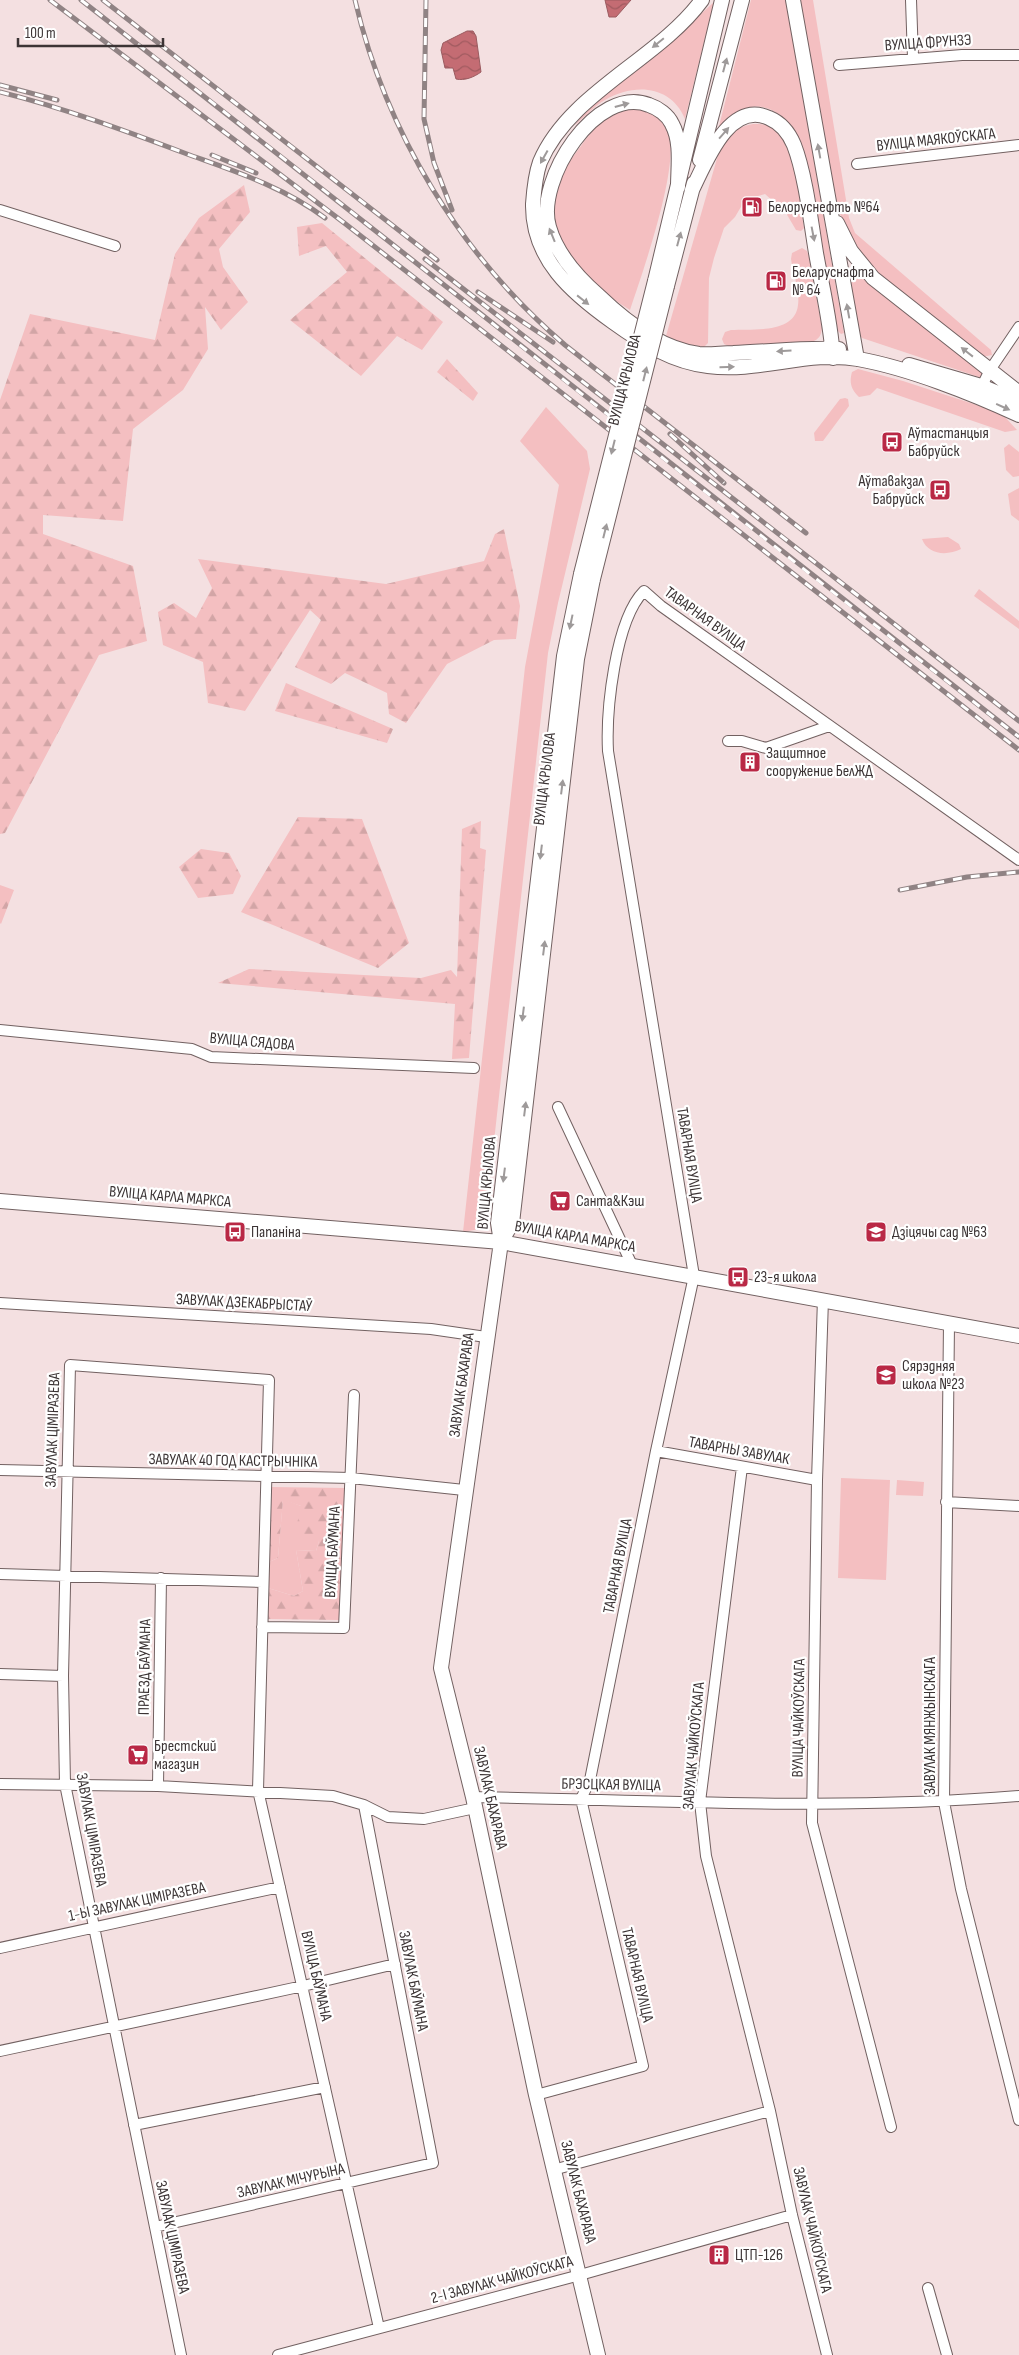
<svg xmlns="http://www.w3.org/2000/svg" width="1019" height="2355" viewBox="0 0 1019 2355" font-family="'Sofia Sans Condensed',sans-serif">
<defs>
<pattern id="forest-firs" width="22" height="20" patternUnits="userSpaceOnUse" patternTransform="scale(1.25)"><rect width="22" height="20" fill="#f4bfc1"/><path d="M5 1l3.5 6h-7zM16 11l3.5 6h-7z" fill="#d2a5a6"/></pattern>
<pattern id="water-waves" width="16" height="10" patternUnits="userSpaceOnUse" patternTransform="scale(1.25)"><rect width="16" height="10" fill="#c46c73"/><path d="M0 5q4-4 8 0t8 0" fill="none" stroke="#a05a5f"/></pattern>
</defs>
<rect width="100%" height="100%" fill="#f4e0e1"/>
<path fill="#f4bfc1" d="M751,0H786L844,333L841,334L838,331L801,145C792,121 767,95 739,112C731,117 725,125 718,130Z
M798,0H813L849,218L855,233L991,350L992,355L982,357L882,278L858,251L846,230L831,189Z
M714,2L685,119C671,85 634,83 605,100C594,106 585,117 575,125L586,110L679,34Z
M647,108C656,115 666,121 669,133C679,169 643,271 630,310C591,286 546,248 554,196C557,178 570,160 581,146C591,131 606,114 624,109C630,107 640,108 647,108Z
M753,124C760,124 766,124 772,128C796,143 800,203 804,228L801,231L796,230L786,213L765,194L745,200L735,217L724,228L714,258L709,278L708,343L704,347L682,343L666,336L718,155C726,138 734,127 753,124Z
M802,248L807,251L809,257L822,328C821,336 819,339 812,342L731,347L724,344L722,339L725,332L731,330C752,329 795,334 798,305C800,291 793,273 791,259L792,253Z
M857,277L866,279L984,373L982,378L862,338L858,333L849,285Z
M858,369L903,381L992,410L1005,417L1017,430L1005,432L877,388L870,395L859,397C851,389 849,383 852,372Z
M845,398L848,399L849,406L823,441H815L814,433L840,399Z
M546,407L587,451L590,469L558,603L548,653L486,1214L480,1229L463,1232L525,667L559,485L520,441Z
M1009,444L1019,452V476L1013,477L1006,470L1004,448Z
M1019,488V521L1011,515L1008,494Z
M948,537L959,544L961,549C947,556 928,555 922,539Z
M979,589L1019,621V629L974,596Z
M841,1478L890,1480L886,1580L838,1578Z
M897,1480L924,1482L923,1496L896,1495Z
M283,1499L301,1506L319,1541L316,1551L296,1550L303,1591L294,1596L268,1588L269,1562L278,1558Z"/>
<path fill="url(#forest-firs)" d="M244,185L250,212L219,249L223,267L248,302L221,330L205,307L208,349L183,390L133,429L123,521L43,515V534L133,566L147,641L99,655L5,833L0,834V400L30,314L155,340L175,254L199,218Z
M322,223L443,322L422,350L397,336L361,376L290,320L347,272L326,246L299,256L297,227Z
M447,359L478,393L473,401L437,372Z
M504,529L520,606L516,639L494,640L447,664L406,723L389,714L387,693L345,673L331,684L295,667L321,620L310,610L245,711L208,703L203,662L163,645L158,612L174,603L196,618L212,588L198,559L386,584L484,561L495,534Z
M286,683L393,729L387,743L275,711Z
M298,817L362,819L409,943L378,968L241,912Z
M481,821L480,848L486,850L469,1058L452,1059L455,1004L218,983L249,969L421,978L451,970L457,977L462,829Z
M201,849L229,853L241,876L233,894L198,898L179,867Z
M0,885L14,890L1,924L0,923Z
M272,1487L345,1488L340,1620L267,1619L268,1588L294,1596L303,1591L296,1550L316,1551L319,1541L295,1533L301,1506L283,1500L278,1558L269,1562Z"/>
<path fill="url(#water-waves)" stroke="#9b5b60" d="M605,0H631L616,17H609Z
M467,31H473L476,36L481,72C474,77 465,81 456,79L453,68H445L441,50L443,43Z"/>
<g fill="none" stroke-linecap="round" stroke-linejoin="round">
<g stroke="#726161" stroke-width="12">
<path id="street" d="M911,0L913,58
M839,65L962,55H1019
M857,164L1019,145
M0,210L115,246
M979,392L990,370L1019,327
M728,741H742L766,748L829,726
M0,1030L192,1049L211,1057L474,1068
M558,1107L632,1265
M823,1299L817,1480L812,1823L891,2127
M0,1303L431,1329L486,1337
M949,1323L944,1802L961,1889L1019,2120
M656,1451L817,1480
M742,1467L700,1802L706,1856L770,2111L792,2215L827,2355
M0,1470L351,1478L464,1490
M946,1502L1019,1506
M0,1574L262,1582
M262,1627L344,1628L354,1395
M0,1674L63,1676
M0,1784L158,1786L333,1796L364,1805L388,1817L424,1819L475,1808
M158,1786L161,1578
M473,1797C654,1800 838,1811 1019,1796
M0,1948L280,1887
M0,2051L303,1986L395,1964
M536,2095L643,2066L581,1799L590,1780L656,1451L694,1276L608,751C606,711 615,620 644,591L661,606L1019,860
M134,2125L325,2087
M553,2170L770,2111
M155,2227L433,2163L364,1805
M928,2288L947,2355
M181,2355L65,1784L63,1676L70,1365L269,1380L258,1790L379,2328
M278,2355L580,2275L792,2215"/>
</g>
<g stroke="#726161" stroke-width="16">
<path id="secondary" d="M702,0C659,59 569,93 540,162C535,176 534,190 533,204C532,259 572,293 613,322C642,343 673,362 708,366C758,373 809,350 858,359C908,368 972,393 1019,415
M793,0L857,359
M700,160L742,0
M678,187C678,167 682,142 672,124C668,115 658,108 649,105C597,84 535,180 549,227C557,255 577,277 599,296C626,322 661,349 699,354C710,355 722,353 733,353C768,352 804,347 839,349
M692,190C705,164 729,99 769,118C781,123 789,133 794,145C805,173 811,222 816,253C822,287 831,323 833,358
M837,223L851,251L873,278L1019,393
M655,281L722,0
M667,286L694,183
M909,365L981,386L1019,402
M581,574L564,656L498,1223L501,1242L441,1668L473,1797L536,2095L598,2355
M0,1201L501,1242L1019,1336
M501,1242L512,1223L577,659L593,579"/>
</g>
<use href="#street" stroke="#fff" stroke-width="10"/>
<use href="#secondary" stroke="#fff" stroke-width="14"/>
<g stroke="#908384" stroke-width="5">
<path id="rail" d="M50,0L343,222L1019,750
M81,0C395,244 705,494 1019,737
M103,0L437,260
M355,0C386,133 461,256 565,345L806,533
M426,0L424,119L434,163L452,210
M0,85L57,100
M0,92C64,108 126,131 187,154C234,171 284,187 325,218
M212,155L256,173
M425,259L1019,721
M478,292L553,342
M670,434L724,483
M900,890L967,877L1019,872"/>
</g>
<use href="#rail" stroke="#fff" stroke-width="3" stroke-dasharray="9" stroke-linecap="butt"/>
<g stroke="#726161" stroke-width="16" stroke-linecap="butt">
<path id="secondary-bridge" d="M581,574L655,281
M593,579L667,286"/>
</g>
<use href="#secondary-bridge" stroke="#fff" stroke-width="14"/>
</g>
<defs><path id="oneway-solid" d="M-6-.8H1V-3.2L6.5 0L1 3.2V.8H-6Z" transform="scale(1.25)"/></defs>
<g fill="#9e9a9a">
<use href="#oneway-solid" transform="translate(658 43) rotate(141)"/>
<use href="#oneway-solid" transform="translate(725 65) rotate(-75)"/>
<use href="#oneway-solid" transform="translate(622 105) rotate(-15)"/>
<use href="#oneway-solid" transform="translate(724 133) rotate(-49)"/>
<use href="#oneway-solid" transform="translate(819 151) rotate(-100)"/>
<use href="#oneway-solid" transform="translate(544 157) rotate(119)"/>
<use href="#oneway-solid" transform="translate(813 234) rotate(79)"/>
<use href="#oneway-solid" transform="translate(552 235) rotate(-112)"/>
<use href="#oneway-solid" transform="translate(679 239) rotate(-75)"/>
<use href="#oneway-solid" transform="translate(583 300) rotate(38)"/>
<use href="#oneway-solid" transform="translate(848 311) rotate(-100)"/>
<use href="#oneway-solid" transform="translate(784 351) rotate(177)"/>
<use href="#oneway-solid" transform="translate(967 352) rotate(-142)"/>
<use href="#oneway-solid" transform="translate(727 367) rotate(-1)"/>
<use href="#oneway-solid" transform="translate(645 374) rotate(-76)"/>
<use href="#oneway-solid" transform="translate(1003 407) rotate(24)"/>
<use href="#oneway-solid" transform="translate(613 447) rotate(104)"/>
<use href="#oneway-solid" transform="translate(605 531) rotate(-76)"/>
<use href="#oneway-solid" transform="translate(571 622) rotate(102)"/>
<use href="#oneway-solid" transform="translate(562 787) rotate(-83)"/>
<use href="#oneway-solid" transform="translate(541 852) rotate(97)"/>
<use href="#oneway-solid" transform="translate(544 948) rotate(-83)"/>
<use href="#oneway-solid" transform="translate(523 1014) rotate(97)"/>
<use href="#oneway-solid" transform="translate(525 1109) rotate(-83)"/>
<use href="#oneway-solid" transform="translate(504 1175) rotate(97)"/>
</g>
<defs>
<g id="fuel-square" transform="scale(1.125)"><rect x="-9" y="-9" width="18" height="18" rx="4" fill="#b92845" stroke="#fff"/><path d="M-5.5-6h7V0h2V4h1.3V-2.5L3-4.5l.8-.8L6-3V5H2.5V1h-1V6h-7ZM-4.2-4.7v3.2H.2V-4.7Z" fill="#fff"/></g>
<g id="bus-square" transform="scale(1.125)"><rect x="-9" y="-9" width="18" height="18" rx="4" fill="#b92845" stroke="#fff"/><path d="M-5-6H5V4H4V6H2V4H-2V6H-4V4H-5ZM-3.5-4V0h7V-4ZM-3.5 1.2v1.5H-2V1.2ZM2 1.2v1.5H3.5V1.2Z" fill="#fff"/></g>
<g id="building-square" transform="scale(1.125)"><rect x="-9" y="-9" width="18" height="18" rx="4" fill="#b92845" stroke="#fff"/><path d="M-4-6H4V6H1V3H-1V6H-4ZM-2.5-4.3h1.7v1.8h-1.7ZM.8-4.3h1.7v1.8H.8ZM-2.5-1h1.7V.8h-1.7ZM.8-1h1.7V.8H.8Z" fill="#fff"/></g>
<g id="supermarket-square" transform="scale(1.125)"><rect x="-9" y="-9" width="18" height="18" rx="4" fill="#b92845" stroke="#fff"/><path d="M-6-5.5h2.5l.6 2H6L4.5 2H-2.5L-4.4-4H-6ZM-1.5 3.2a1.3 1.3 0 1 0 .1 0ZM3 3.2a1.3 1.3 0 1 0 .1 0Z" fill="#fff"/></g>
<g id="school-square" transform="scale(1.125)"><rect x="-9" y="-9" width="18" height="18" rx="4" fill="#b92845" stroke="#fff"/><path d="M0-5L7-2L0 1L-7-2ZM-4 1L0 2.5L4 1V4Q0 6-4 4Z" fill="#fff"/></g>
</defs>
<g fill-rule="evenodd">
<use href="#fuel-square" x="752" y="207"/>
<use href="#fuel-square" x="776" y="281"/>
<use href="#bus-square" x="892" y="442"/>
<use href="#bus-square" x="940" y="490"/>
<use href="#building-square" x="750" y="762"/>
<use href="#supermarket-square" x="560" y="1201"/>
<use href="#bus-square" x="235" y="1232"/>
<use href="#school-square" x="876" y="1232"/>
<use href="#bus-square" x="738" y="1277"/>
<use href="#school-square" x="886" y="1375"/>
<use href="#supermarket-square" x="138" y="1755"/>
<use href="#building-square" x="719" y="2255"/>
</g>
<g text-anchor="middle" dominant-baseline="central" stroke-width="4.5" stroke-linejoin="round" paint-order="stroke">
<g font-size="16" fill="#3c3435" stroke="#fff">
<text transform="translate(928 43) rotate(-4)">ВУЛІЦА ФРУНЗЭ</text>
<text transform="translate(936 140) rotate(-6)">ВУЛІЦА МАЯКОЎСКАГА</text>
<text transform="translate(625 380) rotate(-76)">ВУЛІЦА КРЫЛОВА</text>
<text transform="translate(705 619) rotate(36)">ТАВАРНАЯ ВУЛІЦА</text>
<text transform="translate(545 779) rotate(-83)">ВУЛІЦА КРЫЛОВА</text>
<text transform="translate(252 1042) rotate(5)">ВУЛІЦА СЯДОВА</text>
<text transform="translate(689 1155) rotate(81)">ТАВАРНАЯ ВУЛІЦА</text>
<text transform="translate(487 1183) rotate(-85)">ВУЛІЦА КРЫЛОВА</text>
<text transform="translate(170 1197) rotate(5)">ВУЛІЦА КАРЛА МАРКСА</text>
<text transform="translate(575 1237) rotate(10)">ВУЛІЦА КАРЛА МАРКСА</text>
<text transform="translate(244 1303) rotate(3)">ЗАВУЛАК ДЗЕКАБРЫСТАЎ</text>
<text transform="translate(462 1385) rotate(-82)">ЗАВУЛАК БАХАРАВА</text>
<text transform="translate(53 1430) rotate(-88)">ЗАВУЛАК ЦІМІРАЗЕВА</text>
<text transform="translate(739 1451) rotate(10)">ТАВАРНЫ ЗАВУЛАК</text>
<text transform="translate(233 1461) rotate(1)">ЗАВУЛАК 40 ГОД КАСТРЫЧНІКА</text>
<text transform="translate(333 1552) rotate(-87)">ВУЛІЦА БАЎМАНА</text>
<text transform="translate(618 1566) rotate(-79)">ТАВАРНАЯ ВУЛІЦА</text>
<text transform="translate(145 1667) rotate(-89)">ПРАЕЗД БАЎМАНА</text>
<text transform="translate(799 1718) rotate(-89)">ВУЛІЦА ЧАЙКОЎСКАГА</text>
<text transform="translate(930 1726) rotate(-90)">ЗАВУЛАК МЯНЖЫНСКАГА</text>
<text transform="translate(694 1746) rotate(-85)">ЗАВУЛАК ЧАЙКОЎСКАГА</text>
<text transform="translate(611 1785) rotate(1)">БРЭСЦКАЯ ВУЛІЦА</text>
<text transform="translate(490 1798) rotate(77)">ЗАВУЛАК БАХАРАВА</text>
<text transform="translate(91 1830) rotate(80)">ЗАВУЛАК ЦІМІРАЗЕВА</text>
<text transform="translate(137 1902) rotate(-12)">1-Ы ЗАВУЛАК ЦІМІРАЗЕВА</text>
<text transform="translate(637 1975) rotate(77)">ТАВАРНАЯ ВУЛІЦА</text>
<text transform="translate(316 1976) rotate(77)">ВУЛІЦА БАЎМАНА</text>
<text transform="translate(413 1981) rotate(79)">ЗАВУЛАК БАЎМАНА</text>
<text transform="translate(291 2181) rotate(-13)">ЗАВУЛАК МІЧУРЫНА</text>
<text transform="translate(578 2192) rotate(76)">ЗАВУЛАК БАХАРАВА</text>
<text transform="translate(812 2230) rotate(77)">ЗАВУЛАК ЧАЙКОЎСКАГА</text>
<text transform="translate(172 2237) rotate(78)">ЗАВУЛАК ЦІМІРАЗЕВА</text>
<text transform="translate(502 2280) rotate(-15)">2-І ЗАВУЛАК ЧАЙКОЎСКАГА</text>
</g>
<g font-size="16" fill="#3c3435" stroke="#fff" text-anchor="start">
<text x="768" y="207">Белоруснефть №64</text>
<text x="792" y="272">Беларуснафта<tspan x="792" dy="18">№ 64</tspan></text>
<text x="908" y="433">Аўтастанцыя<tspan x="908" dy="18">Бабруйск</tspan></text>
<text x="924" y="481" text-anchor="end">Аўтавакзал<tspan x="924" dy="18">Бабруйск</tspan></text>
<text x="766" y="753">Защитное<tspan x="766" dy="18">сооружение БелЖД</tspan></text>
<text x="576" y="1201">Санта&amp;Кэш</text>
<text x="251" y="1232">Папаніна</text>
<text x="892" y="1232">Дзіцячы сад №63</text>
<text x="754" y="1277">23-я школа</text>
<text x="902" y="1366">Сярэдняя<tspan x="902" dy="18">школа №23</tspan></text>
<text x="154" y="1746">Брестский<tspan x="154" dy="18">магазин</tspan></text>
<text x="735" y="2255">ЦТП-126</text>
</g>
</g>
<path d="M18 38v8h145v-8" fill="none" stroke="#3c3435" stroke-width="2.5"/>
<text x="25" y="38" font-size="15" fill="#3c3435" stroke="#ffffff" stroke-width="4" paint-order="stroke">100 m</text>
</svg>
